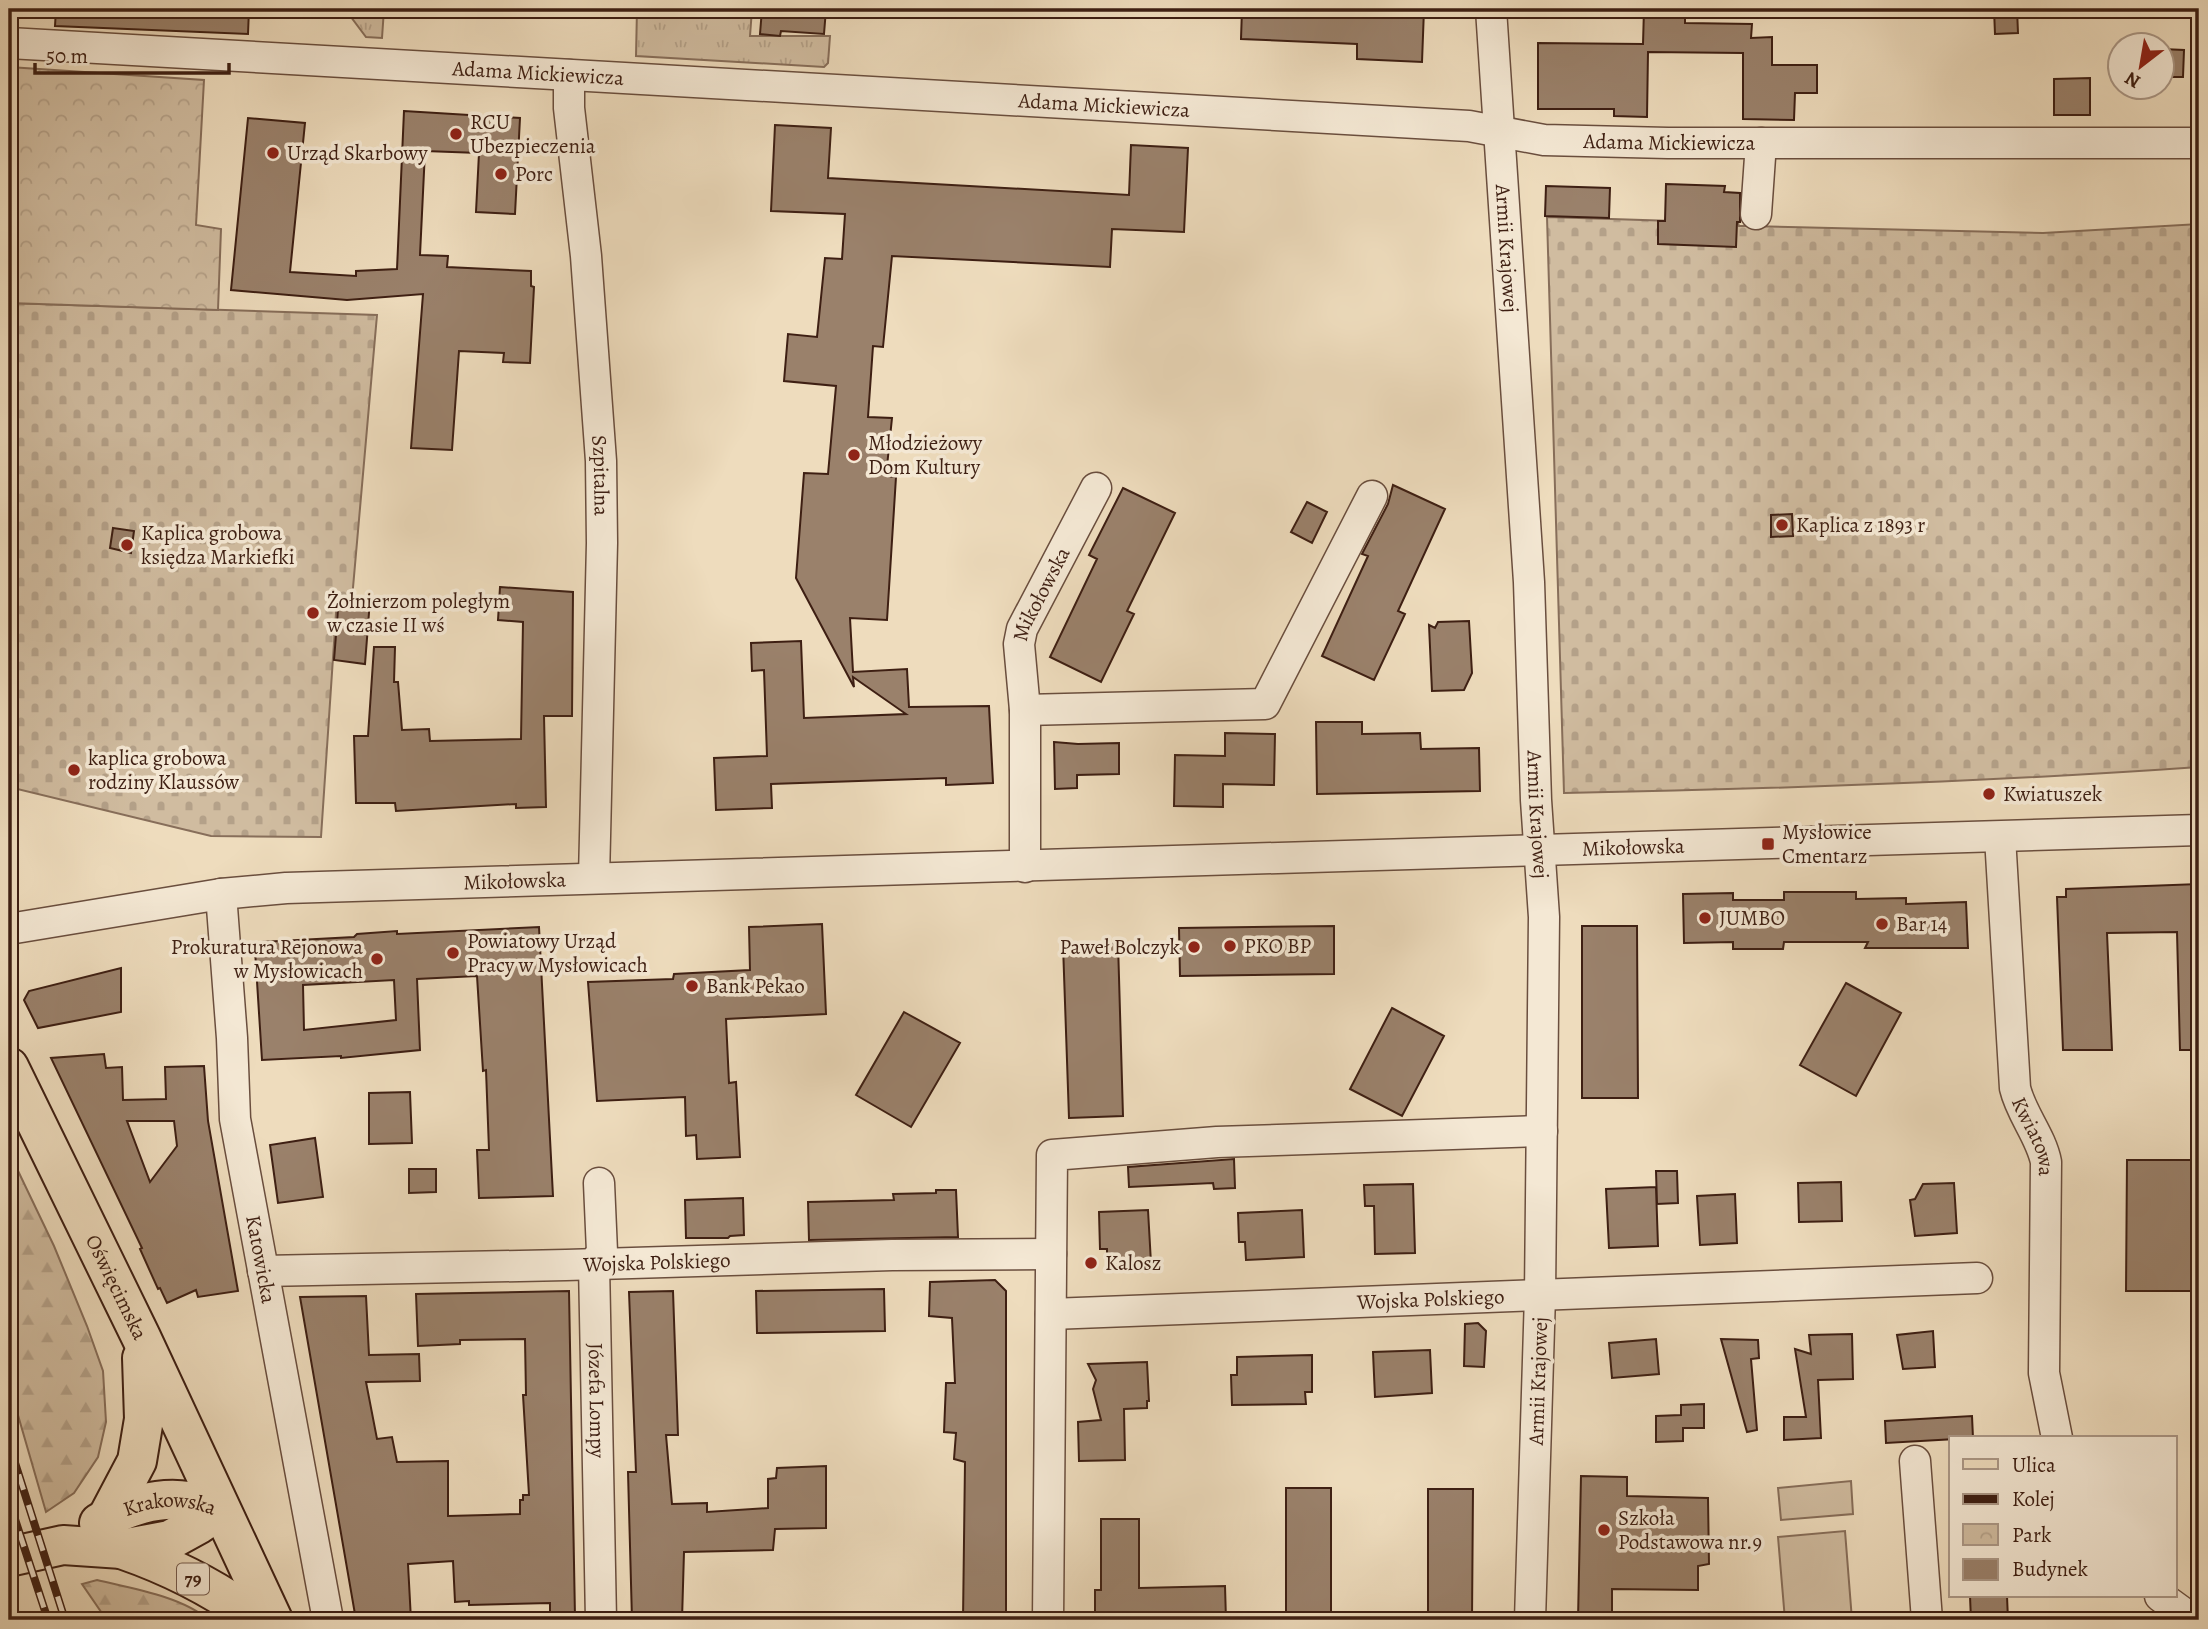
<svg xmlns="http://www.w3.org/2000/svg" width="2208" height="1629" viewBox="0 0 2208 1629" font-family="Alegreya,serif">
<defs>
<pattern id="grass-tufts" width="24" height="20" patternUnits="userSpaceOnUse" patternTransform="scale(1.75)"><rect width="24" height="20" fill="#d0bca0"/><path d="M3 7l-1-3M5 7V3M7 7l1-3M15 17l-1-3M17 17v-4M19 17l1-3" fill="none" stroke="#b4a189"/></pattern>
<pattern id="forest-firs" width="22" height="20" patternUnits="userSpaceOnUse" patternTransform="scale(1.75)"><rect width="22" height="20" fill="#d0bca0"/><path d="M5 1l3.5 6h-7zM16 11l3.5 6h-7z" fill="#b4a189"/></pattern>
<pattern id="cemetery-stones" width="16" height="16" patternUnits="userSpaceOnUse" patternTransform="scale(1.75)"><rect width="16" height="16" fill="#d0bca0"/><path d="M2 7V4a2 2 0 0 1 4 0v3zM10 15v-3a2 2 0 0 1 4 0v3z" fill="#b4a189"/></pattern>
<pattern id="park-crowns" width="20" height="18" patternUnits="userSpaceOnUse" patternTransform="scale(1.75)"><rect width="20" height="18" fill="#d0bca0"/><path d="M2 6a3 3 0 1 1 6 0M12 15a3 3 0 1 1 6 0" fill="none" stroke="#b4a189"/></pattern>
</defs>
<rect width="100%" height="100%" fill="#eedcbd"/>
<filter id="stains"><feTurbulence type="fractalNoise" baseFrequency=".00286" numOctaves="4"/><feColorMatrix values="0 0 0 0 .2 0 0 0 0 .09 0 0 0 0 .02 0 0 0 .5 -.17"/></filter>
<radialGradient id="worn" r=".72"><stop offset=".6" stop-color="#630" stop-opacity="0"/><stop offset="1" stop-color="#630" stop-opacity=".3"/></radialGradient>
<path fill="url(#grass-tufts)" stroke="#876e5a" stroke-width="2" d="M345,9H384L382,38L366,37Z
M637,9H752L750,36H830L828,63L824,67L636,56Z"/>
<path fill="url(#forest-firs)" stroke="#876e5a" stroke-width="2" d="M9,1152L54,1246L87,1326L103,1371L106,1422L98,1457L74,1493L46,1512L9,1384Z
M97,1580C130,1588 184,1597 208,1620L106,1619L82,1584Z"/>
<path fill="url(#cemetery-stones)" stroke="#876e5a" stroke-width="2" d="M1547,217L1738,223L1739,226H1747L2043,233L2199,224V767C1987,782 1776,789 1564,793Z
M9,303L377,315L352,599L337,598L321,837L211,836L9,787Z"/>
<path fill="url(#park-crowns)" stroke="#876e5a" stroke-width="2" d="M9,67L204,80L196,225L221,229L218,310L9,303Z"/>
<path fill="#d0bca0" stroke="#876e5a" stroke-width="2" d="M1851,1481L1853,1514L1781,1520L1778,1488Z
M1845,1531L1852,1620H1785L1778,1537Z"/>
<path fill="#9a816b" stroke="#3e1f13" stroke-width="2" fill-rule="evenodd" d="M56,9H249L248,34L55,26Z
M762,9H826L824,34L781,31L780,36L760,34Z
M1242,9H1424L1422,62L1357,59V44L1241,39Z
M1644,9H1685V23L1752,24L1751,38L1772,37V65H1817V93H1795L1794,120L1743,119V53L1648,52L1647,117L1614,116V109H1538V43L1643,44Z
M1994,9H2017L2018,33L1995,34Z
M2162,49L2184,50L2183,77H2162Z
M2090,78V115H2054V79Z
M404,111L520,118L515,214L476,212L479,153L425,151L420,255L448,256L447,267L531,271V286L534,287L530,363L503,362L504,353L459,351L452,450L411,448L423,294L347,300L231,290L248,118L305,123L290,272L356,276V271L397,269Z
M775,125L831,128L828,178L1129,195L1131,145L1188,148L1184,232L1112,229L1110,267L892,256L883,347L873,346L868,417L892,418L886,476L896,477L887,620L850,618L853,672L907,669L909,707L989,706L993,783L946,785V778L771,784L772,808L716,810L714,758L767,756L764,670L752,671L751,643L801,641L804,718L906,714L853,677L854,687L796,578L804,473L828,474L836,386L784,381L788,334L817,337L825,258L842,259L845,214L771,211Z
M1666,184L1725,186L1724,192L1740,193V222H1737L1736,247L1658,244V221H1665Z
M1546,186L1610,188L1609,218L1545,216Z
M1393,485L1445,509L1398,611L1405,614L1374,680L1322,656L1368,556L1362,554L1388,504Z
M1123,488L1175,513L1127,611L1134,614L1101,682L1050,657L1097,559L1089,555Z
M1307,502L1327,512L1312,543L1291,532Z
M1792,514L1793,536L1771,537V515Z
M113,528L134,531L131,553L110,548Z
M500,587L573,592L572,716H544L546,807L516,808V804L396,811L395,803H356L354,736H368L374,647H395L394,682H398L402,730L429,729L430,741L521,739L523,622L498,620Z
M339,597L370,600L365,664L334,660Z
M1469,621L1472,673L1464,690L1432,691L1429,625L1435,628L1438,622Z
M1316,722H1362V734L1420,733L1421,749L1479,748L1480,791L1317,794Z
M1225,733L1275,734L1274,785L1223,784V807L1174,806L1175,755L1225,756Z
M1054,742L1078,744L1119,743V774L1077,775V788L1055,789Z
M2199,884V1050H2180L2177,932L2107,933L2112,1050H2063L2057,897H2066V889Z
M1784,892H1856V899L1906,898V904L1966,902L1968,948H1865L1868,942H1784L1783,949H1733V942L1684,943L1683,894L1733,893V900H1784Z
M822,924L826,1014L726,1019L729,1083L736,1082L740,1157L697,1159L696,1135L686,1136L685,1097L597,1101L588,982L673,979L674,974L750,970L749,927Z
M1334,926V974L1180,976L1179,928Z
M1582,926H1637L1638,1098H1582Z
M539,927L553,1196L479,1198L477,1150H489L486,1070L483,1071L477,976L417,979L420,1050L341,1058V1056L262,1060L255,950L261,942L354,937L357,934L397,931V934ZM394,980L396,1020L304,1030L303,985Z
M1118,943L1123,1116L1069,1118L1063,945Z
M121,968V1012L38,1028L24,1000L29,991Z
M1846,983L1901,1013L1856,1096L1800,1065Z
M1392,1008L1444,1036L1402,1116L1350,1089Z
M904,1012L960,1043L911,1127L856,1095Z
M104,1054L106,1068L122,1067L123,1100L166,1099L165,1067L204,1066L208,1121L238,1291L198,1297L196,1290L167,1303L160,1288L158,1289L140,1249L142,1248L51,1058ZM127,1121H174L177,1146L150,1182Z
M410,1092L412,1143L369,1144V1093Z
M315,1138L323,1197L278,1203L270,1145Z
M1234,1159L1235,1188L1214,1189L1213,1183L1129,1187L1128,1167Z
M2127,1160H2199V1291H2126Z
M409,1169H436V1192L409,1193Z
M1656,1171H1677L1678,1203L1657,1204Z
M1841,1182L1842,1221L1799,1222L1798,1183Z
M1954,1183L1957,1233L1915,1236L1910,1200L1915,1199L1923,1184Z
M1413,1184L1415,1253L1375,1254L1374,1206H1365L1364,1185Z
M1656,1187L1658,1246L1609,1248L1606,1189Z
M936,1190H956L958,1237L809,1240L808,1202L894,1200L893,1194L936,1193Z
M1735,1194L1737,1243L1700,1245L1697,1196Z
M743,1198L744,1235L730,1236L728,1238H686L685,1200Z
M1148,1210L1151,1263H1145L1146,1267L1113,1269V1264L1107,1265V1249H1100L1099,1212Z
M1302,1210L1304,1257L1246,1260L1245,1242H1239L1238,1213Z
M995,1280L1006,1291V1620H963L965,1462L954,1459L956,1433L944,1432L946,1383H955L952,1318L929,1316L930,1282Z
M884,1289L885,1331L757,1333L756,1291Z
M569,1291L575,1617H550V1603L469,1605V1601L455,1602L453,1561L408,1564L411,1620H356L300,1297L366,1296L369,1355L419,1354L420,1381L366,1382L377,1439L392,1437L397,1462L448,1461V1516L487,1515L520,1514V1500H523V1495H529L523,1395H526L525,1339L460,1340V1344L418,1346L416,1294Z
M673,1291L678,1435H666L672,1504L707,1503V1512L768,1508V1479L776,1478L777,1468L826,1466V1528L775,1529L773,1550L684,1552L682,1620H632L628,1472H636L629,1292Z
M1478,1323L1486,1331L1484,1367L1464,1366L1465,1324Z
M1933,1331L1935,1367L1903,1369L1897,1335Z
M1852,1334L1853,1379L1818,1380L1821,1438L1784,1440V1417H1806L1795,1349L1811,1354L1809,1335Z
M1656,1339L1659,1374L1612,1378L1609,1343Z
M1721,1339L1758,1340L1759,1358L1751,1359L1757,1430L1747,1432Z
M1430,1350L1432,1393L1375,1397L1373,1352Z
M1312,1355V1392H1305L1306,1404L1232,1405L1231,1375H1237V1357Z
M1147,1362L1149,1401H1147V1408L1124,1409L1125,1460L1079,1461L1078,1422L1101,1420L1093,1389L1096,1380L1088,1364Z
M1704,1404V1428H1683V1441L1656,1442V1416L1681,1415V1405Z
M1972,1416L1973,1438L1886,1443L1885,1421Z
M1581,1476L1627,1477V1496L1708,1498L1709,1564L1698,1566V1590L1612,1589V1620H1578Z
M1286,1488H1331V1620H1286Z
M1428,1489H1473L1472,1620H1428Z
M1101,1519H1139V1588L1225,1586L1226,1620H1095V1590H1101Z
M1970,1596H2007L2008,1620H1971Z"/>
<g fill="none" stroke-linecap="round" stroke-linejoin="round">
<g stroke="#6a4e3e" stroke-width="33">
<g id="minor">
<path id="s1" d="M1491,9L1529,582L1536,800L1544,917L1540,1295L1530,1620"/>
<path id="s2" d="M9,43L1469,126L1544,140L1668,143H2199"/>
<path id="s3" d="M569,75V108L586,256L601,461L602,543L594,878"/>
<path d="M1756,214L1761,143"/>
<path d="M1025,710L1265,704L1372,496"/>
<path id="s4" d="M2000,837L2015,1088C2021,1114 2041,1136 2046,1162L2044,1373L2057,1438"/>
<path id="s5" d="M1025,867V710L1019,644L1022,629L1096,488"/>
<path id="s6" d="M221,894L232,1038L235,1119L328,1620"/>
<path id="s7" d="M9,929L221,894L286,888L2199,830"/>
<path id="s8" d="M599,1183L602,1252L594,1264L601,1620"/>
<path id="s9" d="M263,1271L566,1265L892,1255L1051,1254"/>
<path id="s10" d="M1051,1314L1977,1278"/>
<path d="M1915,1461L1927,1620"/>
<path d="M2160,1596L2193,1620"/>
<path d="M1048,1620L1052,1155L1217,1142L1542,1131"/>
</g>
</g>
<g stroke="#3e1f13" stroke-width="42">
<g id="major">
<path id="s11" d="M9,1067L141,1337L273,1620"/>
<path d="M108,1516L137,1461L144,1419L142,1358"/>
<path id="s12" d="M99,1523C124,1507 158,1496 188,1501C199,1502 210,1507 220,1510"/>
<path d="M124,1550C173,1567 216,1589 258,1620"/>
<path d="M9,1557L63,1545L122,1549L170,1540L199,1524L220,1510"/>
</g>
</g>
<use href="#minor" stroke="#f4e8d4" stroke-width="30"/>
<use href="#major" stroke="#eedcbd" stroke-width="38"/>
<g stroke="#3e1f13" stroke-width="8">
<path id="rail" d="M9,1444L65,1620
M9,1501L48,1620"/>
</g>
<use href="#rail" stroke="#f4e8d4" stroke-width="5" stroke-dasharray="16" stroke-linecap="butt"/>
</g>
<g fill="#8f2418" stroke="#f4e8d4" stroke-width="2.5">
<circle cx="456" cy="134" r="7"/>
<circle cx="273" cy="153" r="7"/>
<circle cx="501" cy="174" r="7"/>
<circle cx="854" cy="455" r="7"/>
<circle cx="1782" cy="525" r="7"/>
<circle cx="127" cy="545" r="7"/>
<circle cx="313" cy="613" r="7"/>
<circle cx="74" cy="770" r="7"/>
<circle cx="1989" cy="794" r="7"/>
<rect x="1761" y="837" width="14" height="14" rx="3.5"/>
<circle cx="1705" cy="918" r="7"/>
<circle cx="1882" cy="924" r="7"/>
<circle cx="1230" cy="946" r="7"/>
<circle cx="1194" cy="947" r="7"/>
<circle cx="453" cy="953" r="7"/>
<circle cx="377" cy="959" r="7"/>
<circle cx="692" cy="986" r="7"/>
<circle cx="1091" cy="1263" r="7"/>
<circle cx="1604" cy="1530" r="7"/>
</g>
<g text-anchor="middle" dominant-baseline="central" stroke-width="7" stroke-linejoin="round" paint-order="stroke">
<rect fill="#f4e8d4" stroke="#755b4d" stroke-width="2" x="177" y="1563.5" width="32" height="31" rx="5"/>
<g font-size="19" font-weight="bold" fill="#3e1f13">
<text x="193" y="1579">79</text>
</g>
<g font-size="21" fill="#3e1f13" stroke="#f4e8d4">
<text stroke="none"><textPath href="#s2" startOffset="530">Adama Mickiewicza</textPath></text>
<text stroke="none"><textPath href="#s2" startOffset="1097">Adama Mickiewicza</textPath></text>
<text stroke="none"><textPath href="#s2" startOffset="1664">Adama Mickiewicza</textPath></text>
<text stroke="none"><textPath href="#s1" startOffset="240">Armii Krajowej</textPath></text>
<text stroke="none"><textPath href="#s3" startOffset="402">Szpitalna</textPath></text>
<text stroke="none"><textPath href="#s5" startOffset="278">Mikołowska</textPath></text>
<text stroke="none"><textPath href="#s1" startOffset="807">Armii Krajowej</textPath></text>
<text stroke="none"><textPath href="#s7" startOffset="1628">Mikołowska</textPath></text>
<text stroke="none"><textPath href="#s7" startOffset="509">Mikołowska</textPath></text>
<text stroke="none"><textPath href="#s4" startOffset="304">Kwiatowa</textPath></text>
<text stroke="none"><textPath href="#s6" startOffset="368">Katowicka</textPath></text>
<text stroke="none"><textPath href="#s9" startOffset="394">Wojska Polskiego</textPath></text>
<text stroke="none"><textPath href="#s11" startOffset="245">Oświęcimska</textPath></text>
<text stroke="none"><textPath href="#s10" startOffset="380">Wojska Polskiego</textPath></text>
<text transform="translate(1538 1381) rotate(-88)">Armii Krajowej</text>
<text stroke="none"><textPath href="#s8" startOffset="220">Józefa Lompy</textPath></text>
<text stroke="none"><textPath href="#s12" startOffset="75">Krakowska</textPath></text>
</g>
<g font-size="21" fill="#3e1f13" stroke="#f4e8d4" text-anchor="start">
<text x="470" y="122">RCU<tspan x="470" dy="24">Ubezpieczenia</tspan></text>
<text x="287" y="153">Urząd Skarbowy</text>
<text x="515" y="174">Porc</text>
<text x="868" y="443">Młodzieżowy<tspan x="868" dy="24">Dom Kultury</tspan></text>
<text x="1796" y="525">Kaplica z 1893 r</text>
<text x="141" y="533">Kaplica grobowa<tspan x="141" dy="24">księdza Markiefki</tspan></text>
<text x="327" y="601">Żołnierzom poległym<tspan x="327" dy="24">w czasie II wś</tspan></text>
<text x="88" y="758">kaplica grobowa<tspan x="88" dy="24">rodziny Klaussów</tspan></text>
<text x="2003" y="794">Kwiatuszek</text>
<text x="1782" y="832">Mysłowice<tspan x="1782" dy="24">Cmentarz</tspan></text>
<text x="1719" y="918">JUMBO</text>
<text x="1896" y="924">Bar 14</text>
<text x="467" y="941">Powiatowy Urząd<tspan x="467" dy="24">Pracy w Mysłowicach</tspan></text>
<text x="1244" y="946">PKO BP</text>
<text x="363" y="947" text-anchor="end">Prokuratura Rejonowa<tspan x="363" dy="24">w Mysłowicach</tspan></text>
<text x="1180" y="947" text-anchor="end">Paweł Bolczyk</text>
<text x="706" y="986">Bank Pekao</text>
<text x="1105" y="1263">Kalosz</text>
<text x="1618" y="1518">Szkoła<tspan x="1618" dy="24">Podstawowa nr.9</tspan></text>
</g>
</g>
<rect width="2208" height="1629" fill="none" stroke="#eedcbd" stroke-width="35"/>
<rect x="10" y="10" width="2187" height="1608" fill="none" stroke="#3e1f13" stroke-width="3.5"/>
<rect x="18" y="18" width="2173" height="1594" fill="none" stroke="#3e1f13" stroke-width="2"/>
<rect x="1949" y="1436" width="228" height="161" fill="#f4e8d4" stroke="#ab9887" stroke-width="2"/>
<rect x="1963" y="1459" width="35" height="10" fill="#eedcbd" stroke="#ab9887" stroke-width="2"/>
<text x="2012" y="1472" font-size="21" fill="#3e1f13">Ulica</text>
<rect x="1963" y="1494" width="35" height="10" fill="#3e1f13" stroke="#ab9887" stroke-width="2"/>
<text x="2012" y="1506" font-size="21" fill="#3e1f13">Kolej</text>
<rect x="1963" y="1524" width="35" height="21" fill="url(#park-crowns)" stroke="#ab9887" stroke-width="2"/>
<text x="2012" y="1542" font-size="21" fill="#3e1f13">Park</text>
<rect x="1963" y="1559" width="35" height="21" fill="#9a816b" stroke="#ab9887" stroke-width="2"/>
<text x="2012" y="1576" font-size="21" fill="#3e1f13">Budynek</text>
<g transform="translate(2141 66) rotate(211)"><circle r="33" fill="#f4e8d4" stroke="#ab9887" stroke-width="2"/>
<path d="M0-5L12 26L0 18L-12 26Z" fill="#8f2418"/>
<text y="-10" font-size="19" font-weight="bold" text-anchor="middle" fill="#3e1f13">N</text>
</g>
<path d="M35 63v10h194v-10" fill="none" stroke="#3e1f13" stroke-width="3.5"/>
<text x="46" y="63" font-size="21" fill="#3e1f13" stroke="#f4e8d4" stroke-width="5" paint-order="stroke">50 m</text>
<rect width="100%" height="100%" filter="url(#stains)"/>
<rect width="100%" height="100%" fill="url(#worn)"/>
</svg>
